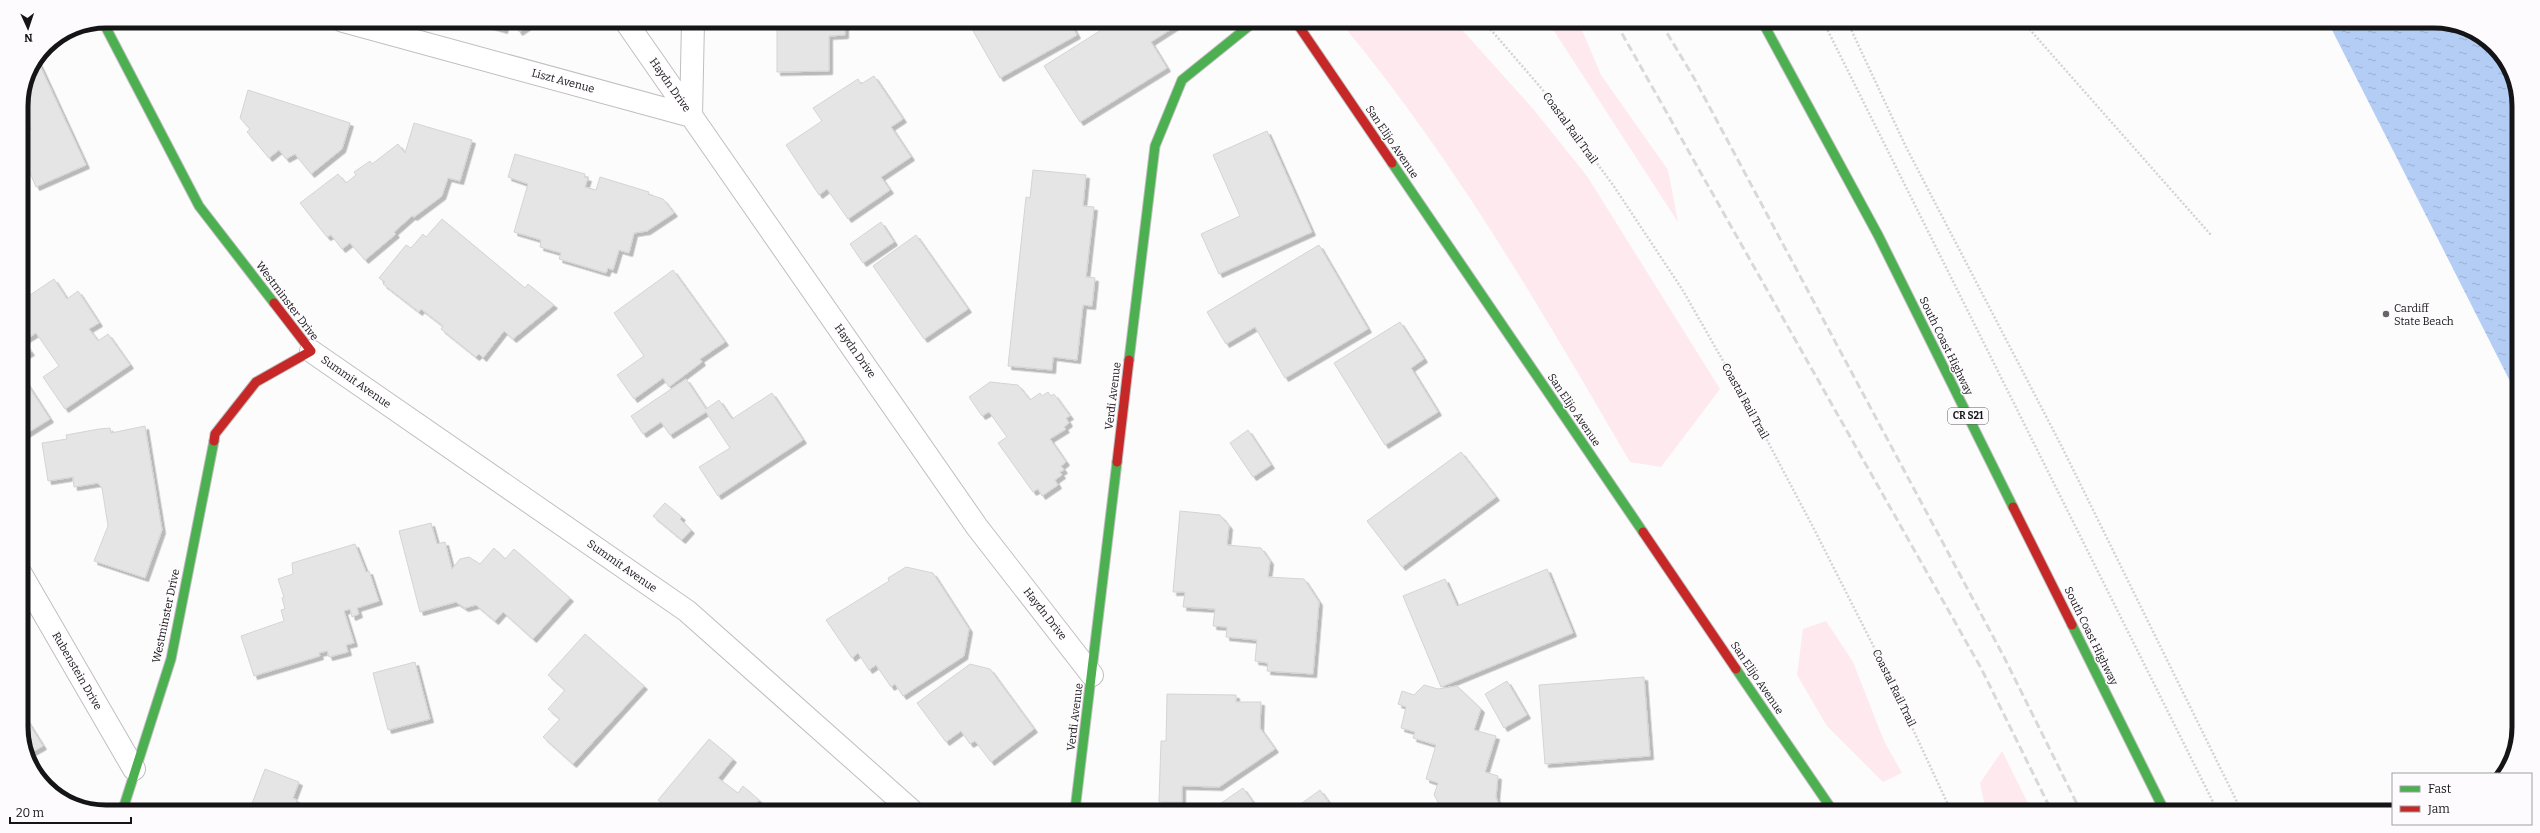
<svg xmlns="http://www.w3.org/2000/svg" width="2540" height="833" viewBox="0 0 2540 833" font-family="Bitter,serif">
<defs>
<pattern id="water-ripples" width="26" height="14" patternUnits="userSpaceOnUse"><rect width="26" height="14" fill="#b4cdf5"/><path d="M2 4q2-2 4 0t4 0M15 11q2-2 4 0t4 0" fill="none" stroke="#9aafd1"/></pattern>
<filter id="shadow"><feDropShadow dx="3.5" dy="3.5" stdDeviation="0" flood-color="#0004"/></filter>
</defs>
<rect width="100%" height="100%" fill="#fdfcfd"/>
<path fill="#fde9ee" d="M1349,23H1456L1534,110L1587,176L1720,389L1661,467L1630,462C1543,313 1456,162 1346,29Z
M1522,23H1579L1601,75L1668,170L1678,222L1554,31Z
M1826,621L1853,662L1884,741L1902,773L1883,782L1827,726L1797,675L1803,629Z
M2002,751L2032,811H1986L1980,783Z"/>
<path fill="url(#water-ripples)" d="M2329,24H2456L2498,50L2519,100L2518,397Z"/>
<path fill="#e6e5e6" stroke="#d5d4d5" filter="url(#shadow)" d="M473,21L506,22L504,30Z
M513,22H534L519,32Z
M777,22H845V35L829,36V71L777,72Z
M968,22H1070L1077,35L1000,78Z
M1114,22H1182L1151,42L1167,68L1080,122L1044,66Z
M37,59L86,165L36,187L21,151V133L31,129L25,115L21,116V105L28,73Z
M874,76L903,119L891,127L911,157L881,177L890,190L848,219L827,189L819,195L786,145L822,121L813,108L858,79L861,84Z
M248,90L350,123L342,149L311,174L295,154L286,159L279,150L269,158L247,132L250,129L240,118Z
M414,123L472,140L460,181L448,178L442,196L414,217L412,216L394,232L396,234L365,260L350,243L342,249L331,235L327,237L300,203L338,174L346,183L356,175L354,172L370,161L372,164L398,144L405,153Z
M1267,131L1312,232L1219,274L1201,234L1240,216L1213,155Z
M515,154L585,174L584,177L588,178L585,187L596,190L600,177L649,192L648,194L663,199L674,213L647,231L634,233L629,253L619,250L613,270L608,268L606,273L559,259L561,253L540,247L541,240L514,232L528,184L508,177Z
M1033,170L1086,175L1083,206L1094,207L1086,277L1095,278L1092,306L1083,305L1077,360L1053,357L1052,370L1008,366L1026,197L1030,198Z
M442,219L525,288L528,284L554,305L513,339L504,331L483,358L479,354L476,357L441,329L443,326L421,309L419,312L383,284L385,282L379,278L406,245L411,248L423,234L426,237Z
M881,222L894,242L863,263L850,244Z
M916,235L968,309L924,339L873,266Z
M1319,245L1368,329L1285,378L1255,327L1226,344L1207,312Z
M673,270L725,342L700,359L702,362L669,387L663,378L634,399L617,375L644,356L614,313Z
M54,279L67,299L78,291L99,323L89,329L98,341L108,334L130,365L65,409L43,377L59,366L36,333L23,341L31,352L21,358V301Z
M1400,322L1424,359L1411,368L1438,412L1385,445L1334,363Z
M686,379L706,409L719,400L732,419L772,393L803,440L718,496L699,467L730,448L706,412L670,435L661,422L643,434L631,416Z
M26,382L50,419L21,437V385Z
M990,382L1018,385L1030,400L1040,393L1042,396L1048,392L1051,396L1054,394L1070,416L1066,418L1069,423L1064,427L1066,429L1050,439L1066,462L1061,466L1064,470L1060,472L1062,475L1055,480L1058,485L1042,496L1038,489L1033,492L998,443L1007,437L989,412L982,416L969,397Z
M145,426L162,530L145,578L94,561L108,526L102,488L98,483L74,487L73,477L48,481L42,443L67,439L66,435L99,429L110,428L111,433Z
M1248,430L1271,465L1253,477L1230,443Z
M1461,452L1496,497L1402,567L1367,521Z
M665,503L682,517L680,519L691,530L682,540L653,516Z
M1180,511L1220,515L1229,526L1227,545L1261,548L1270,561L1268,577L1304,579L1319,602L1313,674L1267,671L1268,663L1255,661L1257,640L1226,637L1227,627L1213,626L1215,609L1183,607L1185,592H1173Z
M431,523L437,544L445,542L452,569L460,559L469,557L480,564L494,548L505,559L514,549L570,598L533,639L503,612L495,621L476,605L465,608L456,602L420,612L399,531Z
M355,544L366,572L369,571L379,601L357,608L359,614L352,617L350,609L344,611L354,643L346,645L348,652L329,657L327,651L319,653L320,656L254,676L241,636L284,621L281,610L285,609L282,598L284,597L278,579L293,574L292,563Z
M906,567L933,573L969,629L964,656L903,696L895,684L891,687L876,665L869,670L858,653L852,658L826,620L889,581L888,578Z
M1547,569L1573,633L1441,687L1403,596L1445,579L1457,606Z
M585,634L644,686L573,764L543,737L560,719L548,709L565,690L548,675Z
M415,662L430,719L388,730L373,673Z
M970,664L990,669L1034,729L991,762L975,741L970,744L961,731L946,742L917,703Z
M1644,677L1650,756L1545,764L1539,685Z
M1507,681L1527,715L1504,728L1485,694Z
M1424,685L1438,689L1457,686L1481,709L1474,730L1496,736L1485,772L1498,776L1496,797L1501,811H1443L1434,795L1438,783L1426,779L1436,745L1413,738L1415,732L1401,728L1406,707L1398,704L1402,691L1414,695Z
M1167,694L1236,695V702H1261L1260,728L1275,749L1219,787L1182,786V802H1159L1161,741H1166Z
M21,711L43,746L29,754L21,733Z
M709,739L733,759L718,778L738,793L743,786L759,800L750,810H670L658,800Z
M265,769L299,782L293,798L297,800L294,809H296H250Z
M1243,788L1259,811L1211,810Z
M1320,790L1335,811H1291Z"/>
<g fill="none" stroke-linecap="round" stroke-linejoin="round">
<g stroke="#c0bfc0" stroke-width="24">
<path id="street" d="M343,21L691,116L693,22
M626,22L977,527L1092,675
M311,351L687,611L911,810
M21,574L134,769"/>
</g>
<g stroke="#c0bfc0" stroke-width="11">
<path id="fast" d="M103,22L199,206L274,303
M1763,23L1878,235L2013,507
M1392,163L1643,532
M1129,360L1155,146L1182,80L1254,22
M2072,625L2165,812
M1736,669L1833,811
M123,809L171,659L214,441
M1075,810L1117,462"/>
</g>
<g stroke="#c0bfc0" stroke-width="11">
<path id="jam" d="M1296,22L1392,163
M214,441L215,434L256,382L311,351L274,303
M1117,462L1129,360
M2013,507L2072,625
M1643,532L1736,669"/>
</g>
<path stroke="#d3d3d3" stroke-width="2.5" stroke-dasharray="2 2" stroke-linecap="butt" d="M1485,23L1542,89L1613,185L1682,289L1750,408L1814,529L1883,665L1951,811
M1824,23L2218,812
M1848,23L1906,147L2063,449L2242,812
M2024,23L2211,235"/>
<use href="#street" stroke="#fff" stroke-width="22"/>
<use href="#fast" stroke="#4caf50" stroke-width="9"/>
<use href="#jam" stroke="#c62828" stroke-width="9"/>
<path stroke="#d9d9da" stroke-width="3" stroke-dasharray="8 4" stroke-linecap="butt" d="M1616,23L1981,668L2052,812
M1661,23L1694,78L2004,657L2081,812"/>
</g>
<circle fill="#666567" stroke="#fdfbfe" stroke-width="1.5" cx="2386" cy="314" r="4"/>
<g text-anchor="middle" dominant-baseline="central" stroke-width="3" stroke-linejoin="round" paint-order="stroke">
<rect fill="#fdfbfe" stroke="#5b595c" stroke-width="1" x="1948" y="408" width="40" height="16" rx="3"/>
<g font-size="10" font-weight="bold" fill="#151416">
<text x="1968" y="416">CR S21</text>
</g>
<g font-size="11" fill="#151416" stroke="#fdfbfe">
<text transform="translate(563 81) rotate(15)">Liszt Avenue</text>
<text transform="translate(670 85) rotate(55)">Haydn Drive</text>
<text transform="translate(1570 128) rotate(54)">Coastal Rail Trail</text>
<text transform="translate(1392 142) rotate(56)">San Elijo Avenue</text>
<text transform="translate(287 301) rotate(53)">Westminster Drive</text>
<text transform="translate(1946 346) rotate(64)">South Coast Highway</text>
<text transform="translate(855 351) rotate(55)">Haydn Drive</text>
<text transform="translate(356 382) rotate(35)">Summit Avenue</text>
<text transform="translate(1113 396) rotate(-83)">Verdi Avenue</text>
<text transform="translate(1745 401) rotate(61)">Coastal Rail Trail</text>
<text transform="translate(1574 410) rotate(56)">San Elijo Avenue</text>
<text transform="translate(622 566) rotate(35)">Summit Avenue</text>
<text transform="translate(1045 614) rotate(52)">Haydn Drive</text>
<text transform="translate(166 616) rotate(-78)">Westminster Drive</text>
<text transform="translate(2091 636) rotate(64)">South Coast Highway</text>
<text transform="translate(77 671) rotate(60)">Rubenstein Drive</text>
<text transform="translate(1757 678) rotate(56)">San Elijo Avenue</text>
<text transform="translate(1894 688) rotate(64)">Coastal Rail Trail</text>
<text transform="translate(1075 717) rotate(-83)">Verdi Avenue</text>
</g>
<g font-size="11" fill="#151416" stroke="#fdfbfe" text-anchor="start">
<text x="2394" y="308">Cardiff<tspan x="2394" dy="13">State Beach</tspan></text>
</g>
</g>
<path d="M0 0H2540V833H0ZM106 28H2434A78 78 0 0 1 2512 106V727A78 78 0 0 1 2434 805H106A78 78 0 0 1 28 727V106A78 78 0 0 1 106 28Z" fill="#fdfbfe" fill-rule="evenodd"/>
<path fill="none" stroke="#151416" stroke-width="5" d="M106 28H2434A78 78 0 0 1 2512 106V727A78 78 0 0 1 2434 805H106A78 78 0 0 1 28 727V106A78 78 0 0 1 106 28Z"/>
<rect x="2392" y="773" width="140" height="52" fill="#fdfbfe" stroke="#a09fa1"/>
<rect x="2400" y="786" width="20" height="6" fill="#4caf50" stroke="#a09fa1"/>
<text x="2428" y="793" font-size="12" fill="#151416">Fast</text>
<rect x="2400" y="806" width="20" height="6" fill="#c62828" stroke="#a09fa1"/>
<text x="2428" y="813" font-size="12" fill="#151416">Jam</text>
<g transform="translate(28 28) rotate(177)" stroke="#fdfbfe" stroke-width="3" paint-order="stroke">
<path d="M0-3L7 15L0 10L-7 15Z" fill="#151416"/>
<text y="-6" font-size="11" font-weight="bold" text-anchor="middle" fill="#151416">N</text>
</g>
<path d="M10 817v6h121v-6" fill="none" stroke="#151416" stroke-width="2"/>
<text x="16" y="817" font-size="12" fill="#151416" stroke="#fdfbfe" stroke-width="3" paint-order="stroke">20 m</text>
</svg>
